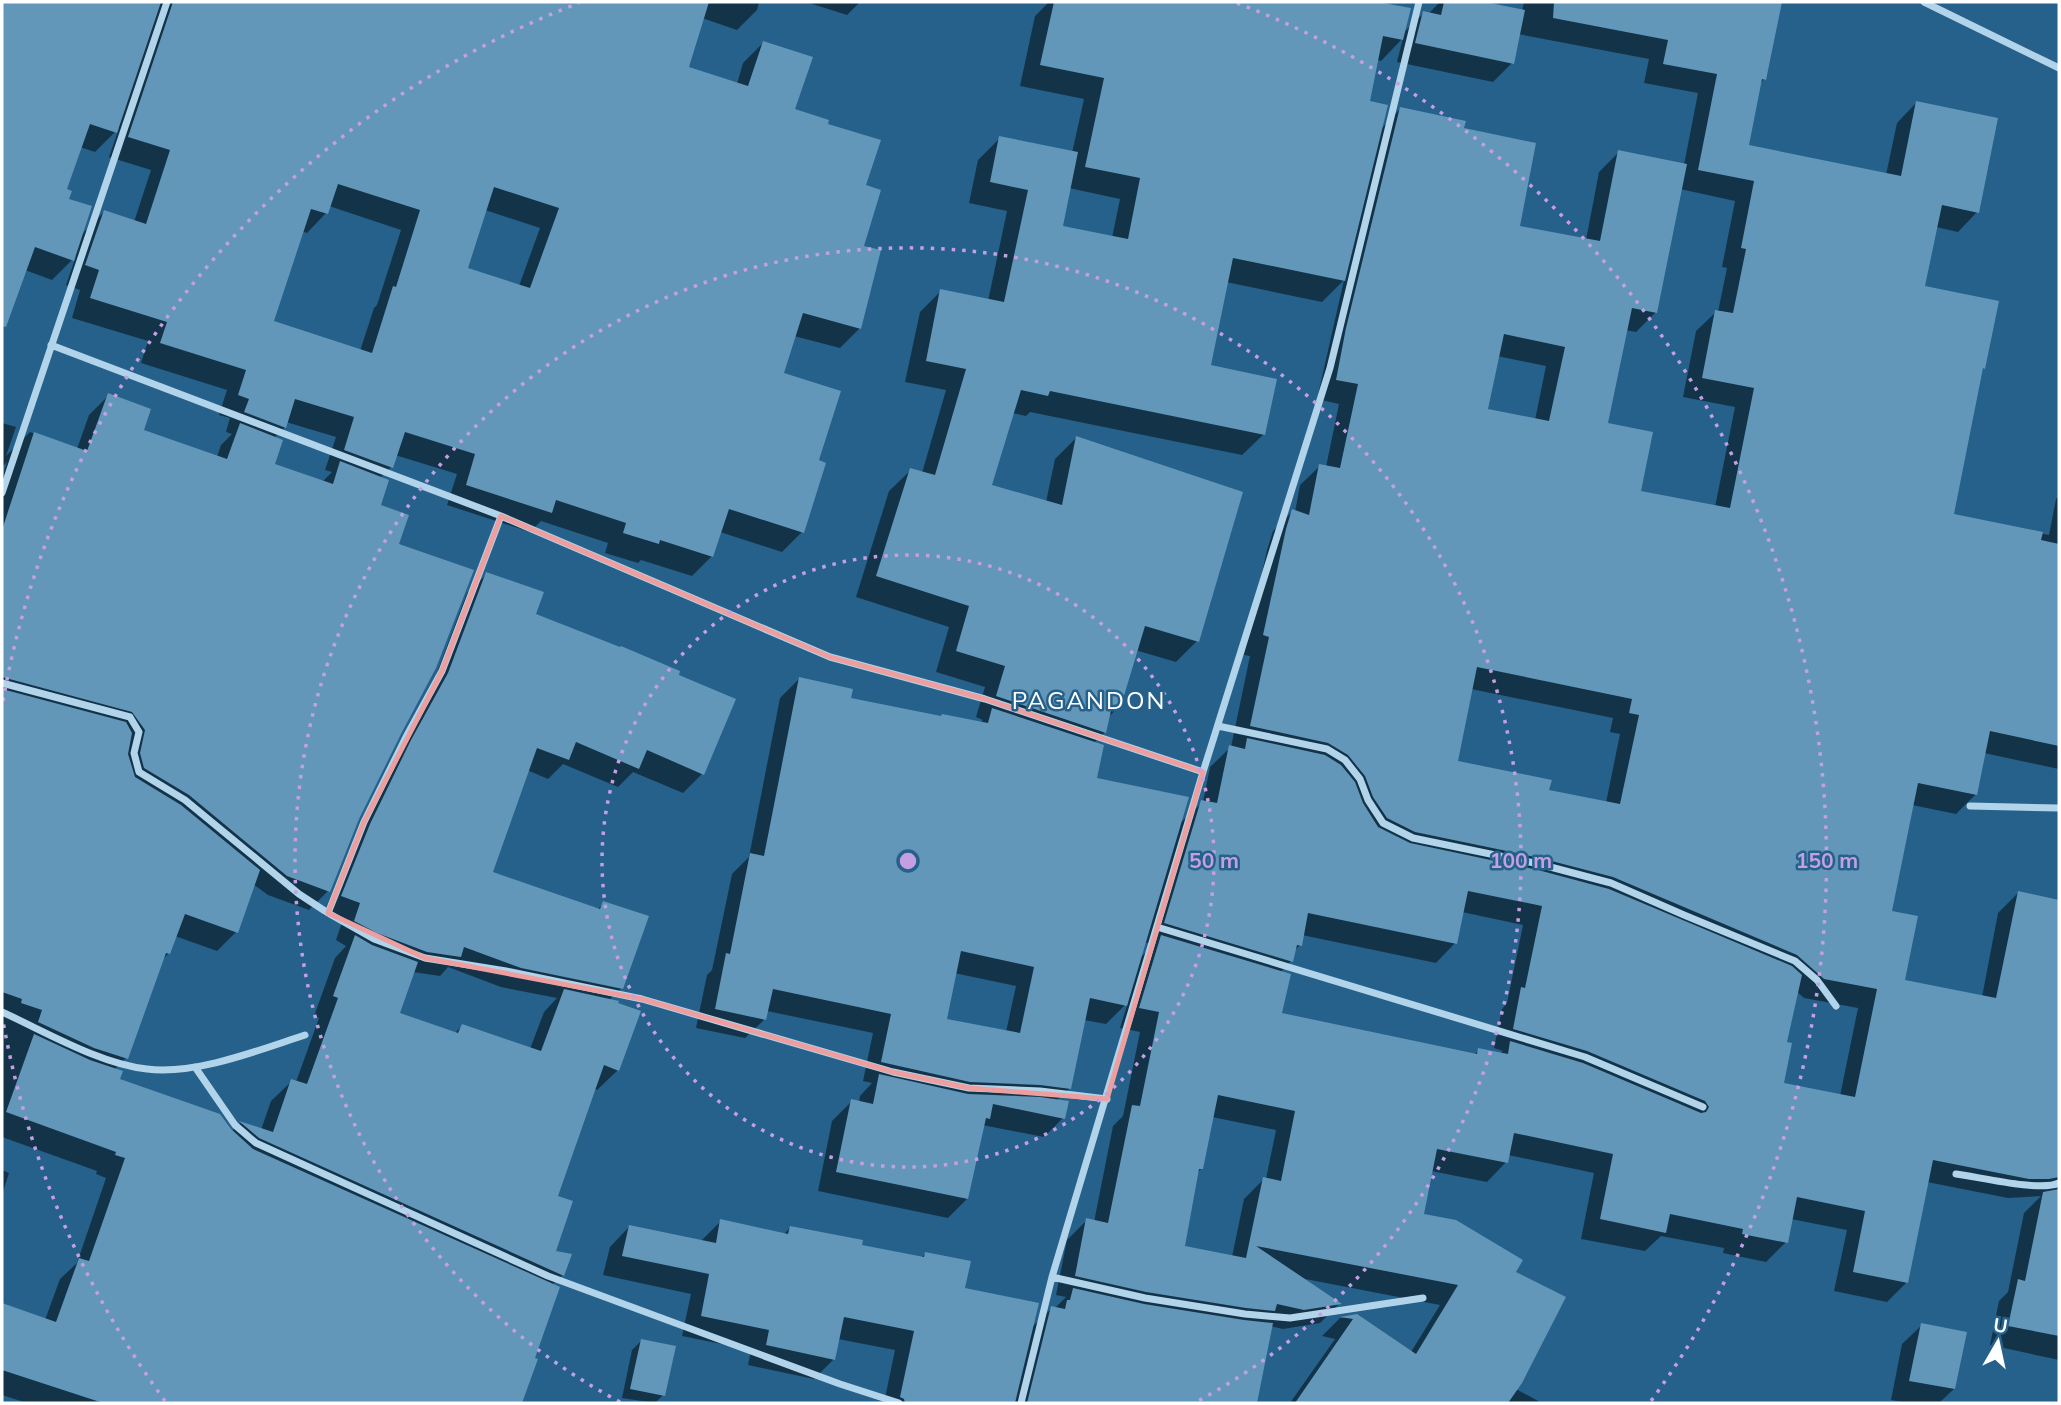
<svg xmlns="http://www.w3.org/2000/svg" width="2061" height="1405" viewBox="0 0 2061 1405" font-family="Mulish,sans-serif">
<rect width="100%" height="100%" fill="#25618a"/>
<path fill="#0007" fill-rule="evenodd" d="M2,2H187L192,3V2H759L757,10L737,30L702,18L686,68L737,84L743,63L763,43L793,110L826,125L864,186L860,328L840,348L794,336L782,375L817,462L802,532L782,552L720,532L712,556L692,576L641,560L638,563L605,553L608,543L541,521L530,532L447,505L457,474L395,455L391,467L380,478L379,506L397,546L357,819L328,891L309,910L268,895L253,884L236,932L217,951L175,936L169,953L161,961L126,1058L115,1069L118,1080L231,1132L240,1123L261,1130L271,1101L292,1081L296,1082L319,1018L314,1016L335,958L346,946L336,940L342,922L323,915L351,846L393,761L429,694L467,593L487,574L534,615L702,774L683,793L633,772L618,787L563,764L548,779L527,770L490,873L597,910L604,903L622,988L609,1000L618,1070L597,1090L594,1089L555,1197L553,1252L563,1275L552,1285L533,1359L536,1360L521,1403H27L2,1395V1304L45,1320L60,1279L77,1263L106,1178L96,1174L97,1171L2,1137V478L7,462L2,467V423L16,427L6,456L30,432L77,449L89,415L109,395L141,431L217,457L221,445L232,434L226,432L230,418L219,415L227,390L141,363L148,341L72,318L80,290L66,285L76,256L52,280L25,270L16,294L2,309ZM119,128L109,157L151,170L134,222L104,212L80,236L64,190L80,147L95,152ZM329,206L401,230L377,305L374,308L360,351L271,322L301,231L307,233L326,213ZM485,210L540,228L519,286L466,270ZM286,422L336,437L325,470L332,472L322,482L273,465L274,438L285,427ZM448,967L501,987L557,998L544,1012L530,1049L462,1026L454,1034L398,1014L413,972L440,976Z
M806,2H860L847,15Z
M1049,2H1369L1409,10L1403,33L1424,13L1428,14L1440,2H1476L1522,11L1524,2H1780L1764,79L1759,85L1747,147L1886,175L1897,123L1916,103L1977,212L1958,232L1936,227L1923,287L1983,368L1980,371L1952,516L2049,535L2056,499L2059,496V769L1984,753L1976,794L1956,814L1912,805L1890,912L1903,981L1982,997L1998,913L2018,893L2059,902V1360L1990,1345L1999,1301L2008,1292L2024,1213L2041,1196L2008,1198L1927,1182L1907,1282L1887,1302L1834,1291L1847,1230L1791,1219L1786,1242L1766,1262L1723,1253L1724,1248L1661,1236L1645,1251L1581,1239L1594,1173L1508,1155L1506,1162L1487,1182L1431,1171L1422,1215L1513,1273L1516,1389L1542,1403H1290L1335,1339L1322,1336L1340,1318L1356,1316L1411,1352L1440,1305L1300,1278L1339,1304L1320,1323L1283,1329L1270,1326L1255,1403H884L895,1350L838,1339L834,1359L814,1379L748,1365L751,1350L682,1336L691,1294L603,1275L610,1247L629,1227L701,1241L721,1221L783,1235L791,1227L860,1246L921,1258L925,1254L963,1289L1031,1328L1052,1308H1055L1066,1297L1056,1295L1067,1240L1087,1220L1094,1222L1113,1126L1123,1116L1140,1032L1120,1028L1128,1002L1106,1024L1084,1020L1070,1088L1056,1101L1063,1118L1044,1137L982,1125L967,1199L948,1218L818,1191L832,1121L852,1101L859,1103L860,1096L872,1083L863,1081L873,1033L767,1011L765,1019L745,1038L696,1028L707,975L712,970L732,874L749,857L780,698L799,679L849,700L940,718L980,723L983,720L976,717L985,687L936,672L949,627L856,597L889,491L911,470L922,473L946,390L905,382L920,312L941,291L988,301L1007,211L969,203L978,160L1000,138L1072,153L1084,99L1020,86L1035,16ZM1518,34L1649,59L1644,83L1698,93L1684,165L1619,152L1599,172L1586,240L1518,227L1462,129L1400,109L1380,130L1368,103L1377,60L1381,61L1403,38L1397,62L1493,82L1512,63ZM1069,188L1120,199L1112,238L1061,227ZM1680,189L1735,201L1722,267L1727,268L1718,312H1716L1696,331L1683,397L1735,407L1715,507L1639,492L1606,424L1625,330L1636,332L1656,312ZM1344,280L1317,399L1339,404L1326,467L1320,466L1300,485L1295,512L1293,511L1273,531L1267,550L1244,655L1250,656L1231,747L1210,767L1203,802L1179,824L1095,779L1093,744L1105,732L1107,718L1118,708L1135,650L1176,662L1197,641L1076,438L1055,459L1046,502L990,487L1012,413L1026,416L1030,412L1242,455L1264,434L1208,366L1226,282L1322,302ZM1497,356L1546,366L1535,420L1486,411ZM1471,689L1613,718L1610,732L1620,734L1606,803L1547,792L1456,763ZM1462,912L1523,925L1507,1003L1502,1009L1494,1048L1503,1051L1499,1054L1479,1050L1474,1055L1280,1014V973L1291,961L1294,951L1300,945L1302,935L1436,963L1455,943ZM1144,942L1153,945L1139,959ZM954,973L1016,986L1006,1032L945,1020ZM1796,991L1804,998L1858,1008L1840,1096L1782,1084L1785,1044ZM1212,1117L1276,1130L1266,1179H1264L1244,1199L1232,1257L1183,1248L1197,1173L1201,1169Z
M2,1170L9,1173L2,1195Z
M1922,1325L1954,1389L1939,1403H1909L1891,1400L1902,1344Z
M642,1340L663,1395L655,1403L622,1398L632,1350Z"/>
<path fill="#6297ba" fill-rule="evenodd" d="M2,2H161L117,133L90,124L67,189L72,191L69,199L92,206L74,261L35,247L6,327L2,326Z
M173,2H709L689,67L748,86L763,41L813,57L795,109L829,120L828,124L881,140L866,185L881,190L864,246L881,250L861,329L803,313L784,373L841,391L819,460L826,463L804,533L729,509L713,557L660,540L659,544L623,533L626,523L556,500L552,513L466,485L475,454L405,432L393,468L344,450L354,417L295,399L286,428L244,412L249,399L238,395L246,370L160,343L167,322L90,298L99,270L85,265L104,210L146,224L170,150L128,137ZM338,184L420,210L396,287L393,286L372,353L274,321L311,209L328,214ZM494,187L559,208L530,288L468,268Z
M1054,2H1378L1411,8L1403,40L1383,36L1370,101L1388,105L1345,281L1233,258L1211,365L1277,379L1265,435L1050,391L1048,396L1021,390L992,485L1062,505L1076,436L1243,492L1199,642L1145,626L1120,709L1112,706L1106,733L996,696L1005,666L956,651L969,606L876,576L910,468L935,475L966,369L926,361L940,289L1004,302L1028,190L990,182L999,136L1078,152L1063,226L1128,239L1140,178L1085,167L1104,78L1040,65Z
M1444,2H1485L1525,10L1514,64L1415,43L1423,11L1441,15Z
M1554,2H1782L1766,80L1762,79L1749,145L1901,176L1916,101L1998,118L1979,213L1942,205L1925,286L1999,301L1985,369L1983,368L1954,514L2043,532L2041,540L2059,544V746L1990,731L1977,795L1918,783L1892,911L1918,916L1905,980L1996,998L2018,891L2059,900V1177L2049,1179H2029L1933,1160L1908,1283L1853,1272L1865,1211L1797,1197L1788,1243L1742,1234L1743,1229L1670,1214L1666,1233L1600,1219L1613,1154L1514,1133L1508,1163L1437,1149L1424,1214L1456,1220L1523,1260L1516,1272L1566,1297L1522,1383L1508,1403H1295L1353,1319L1340,1317L1357,1314L1416,1354L1458,1285L1256,1246L1342,1304L1304,1310L1277,1304L1275,1311L1246,1308L1146,1292L1075,1276L1086,1218L1108,1223L1132,1105L1140,1106L1159,1012L1139,1008L1161,935L1291,974L1282,1013L1477,1054L1478,1048L1508,1054L1510,1041L1583,1063L1701,1113L1706,1112L1709,1107L1705,1101L1587,1051L1513,1029L1521,987L1525,988L1542,906L1468,891L1457,944L1308,913L1302,946L1297,945L1293,962L1164,923L1201,800L1217,803L1229,745L1245,749L1247,738L1325,755L1341,765L1355,782L1363,803L1378,827L1410,843L1538,870L1609,889L1792,966L1802,975L1787,1042L1792,1043L1784,1083L1855,1097L1877,989L1824,979L1797,955L1613,877L1540,858L1415,832L1387,818L1373,797L1365,776L1348,755L1328,743L1250,726L1269,637L1263,635L1286,529L1292,509L1309,515L1319,464L1340,468L1358,384L1336,380L1346,328L1400,107L1466,121L1464,128L1536,143L1520,226L1600,241L1618,150L1687,164L1657,313L1632,308L1608,423L1653,432L1641,491L1730,508L1754,388L1702,378L1715,310L1733,313L1746,249L1741,248L1754,181L1698,170L1717,74L1663,64L1668,40L1553,18ZM1504,334L1565,347L1549,421L1488,409ZM1477,667L1632,699L1629,713L1639,715L1620,804L1549,790L1552,780L1458,761ZM1218,1095L1295,1111L1281,1181L1263,1177L1246,1258L1185,1246L1199,1169H1203Z
M108,393L151,409L144,430L227,459L240,423L283,440L275,464L333,484L340,461L389,480L381,505L409,515L399,544L474,570L436,668L401,734L359,819L330,892L287,876L189,795L144,768L140,753L145,730L132,712L2,677V530L34,432L87,451Z
M486,572L544,592L536,614L620,647L621,646L680,671L679,675L736,699L704,775L647,750L639,769L576,742L569,760L537,748L493,872L600,909L603,901L649,916L623,989L521,968L464,947L461,957L427,952L377,933L354,921L360,903L341,896L370,824L411,740L448,673Z
M799,677L853,689L851,698L941,716L942,714L988,723L992,708L1104,745L1097,778L1189,797L1127,1006L1090,998L1071,1089L1040,1085L970,1082L881,1062L891,1014L773,989L766,1020L715,1009L726,953L730,954L750,853L764,856ZM961,951L1034,967L1020,1033L947,1019Z
M2,689L126,722L132,733L128,754L135,777L181,805L260,870L238,933L185,914L170,954L166,953L128,1059L94,1048L38,1022L42,1010L21,1003L22,999L2,992Z
M355,935L372,945L418,962L400,1013L458,1033L462,1024L541,1051L564,989L619,1001L618,1003L641,1011L619,1071L604,1065L558,1196L573,1201L556,1251L572,1254L564,1276L259,1138L239,1121L273,1132L291,1079L307,1084L338,998L333,996Z
M34,1034L90,1060L123,1071L120,1079L220,1114L231,1129L253,1149L560,1287L535,1358L538,1359L522,1403H103L2,1370V1303L56,1322L79,1258L89,1261L125,1158L115,1155L116,1152L6,1112Z
M879,1074L968,1094L1040,1097L1069,1101L1065,1119L993,1104L990,1119L986,1118L968,1199L836,1172L851,1099L873,1104Z
M2059,1189V1336L2008,1326L2018,1279L2025,1281L2043,1192Z
M720,1219L788,1234L790,1226L863,1240L862,1245L924,1257L925,1252L971,1261L965,1288L1039,1303L1015,1403H905L904,1399L900,1397L914,1331L844,1317L835,1360L766,1345L769,1330L701,1316L709,1274L622,1256L629,1225L716,1243Z
M1073,1288L1144,1304L1244,1320L1273,1323L1257,1403H1027L1051,1306L1065,1309L1067,1300H1070Z
M1921,1323L1967,1332L1955,1389L1909,1381Z
M641,1339L676,1346L665,1396L630,1389Z"/>
<g fill="none" stroke-linecap="round" stroke-linejoin="round">
<path stroke="#b2d4ea" stroke-width="7" d="M1924,2L2059,68
M51,345L501,516L830,657L985,699L1203,772L1330,368L1419,2
M2,493L167,2
M2,683L130,717L139,732L134,753L139,772L185,800L299,894L328,913L374,939L425,958L506,971L642,999L893,1072L969,1088L1040,1091L1107,1099
M1218,726L1327,749L1345,760L1360,779L1368,800L1383,823L1413,838L1539,864L1611,883L1684,915L1795,961L1817,980L1836,1006
M1970,806L2059,808
M328,913L364,822L406,737L442,671L501,516
M1157,927L1585,1057L1703,1107
M2,1012C46,1032 100,1064 147,1069C196,1075 259,1050 305,1035
M195,1067L235,1125L256,1143L548,1276L840,1384L899,1403
M1956,1174C1979,1177 2040,1192 2059,1183
M1052,1277L1145,1298L1245,1314L1290,1318L1423,1298
M1021,1403L1052,1277L1203,772"/>
</g>
<path fill="none" stroke="#ed9e9e" stroke-width="5" stroke-linejoin="round" d="M501,516L830,657L985,699L1203,772L1107,1099L969,1088L893,1072L642,999L425,958L328,913L364,822L442,671Z"/>
<g fill="none" stroke="#c4a0e2" stroke-width="3.5" stroke-dasharray="3.5 7">
<circle cx="908" cy="861" r="306"/>
<path d="M620 1402A613 613 0 1 1 1196 1402"/>
<path d="M165 1401A919 919 0 0 1 3 1021M3 701A919 919 0 0 1 579 3M1237 3A919 919 0 0 1 1651 1401"/>
</g>
<g text-anchor="middle" dominant-baseline="central" stroke-width="5" stroke-linejoin="round" paint-order="stroke">
<g font-size="24" letter-spacing="2" fill="#fff" stroke="#25618a">
<text x="1089" y="700">PAGANDON</text>
</g>
</g>
<circle cx="908" cy="861" r="10" fill="#c4a0e2" stroke="#25618a" stroke-width="3.5"/>
<g font-size="21" text-anchor="middle" font-weight="bold" fill="#c4a0e2" stroke="#25618a" stroke-width="5" stroke-linejoin="round" paint-order="stroke">
<text x="1214" y="868">50 m</text>
<text x="1521" y="868">100 m</text>
<text x="1827" y="868">150 m</text>
</g>
<rect width="2061" height="1405" fill="none" stroke="#ffffff" stroke-width="7"/>
<g transform="translate(1998 1342) rotate(9)" stroke="#25618a" stroke-width="5" paint-order="stroke">
<path d="M0-5L12 26L0 18L-12 26Z" fill="#ffffff"/>
<text y="-10" font-size="19" font-weight="bold" text-anchor="middle" fill="#ffffff">U</text>
</g>
</svg>
